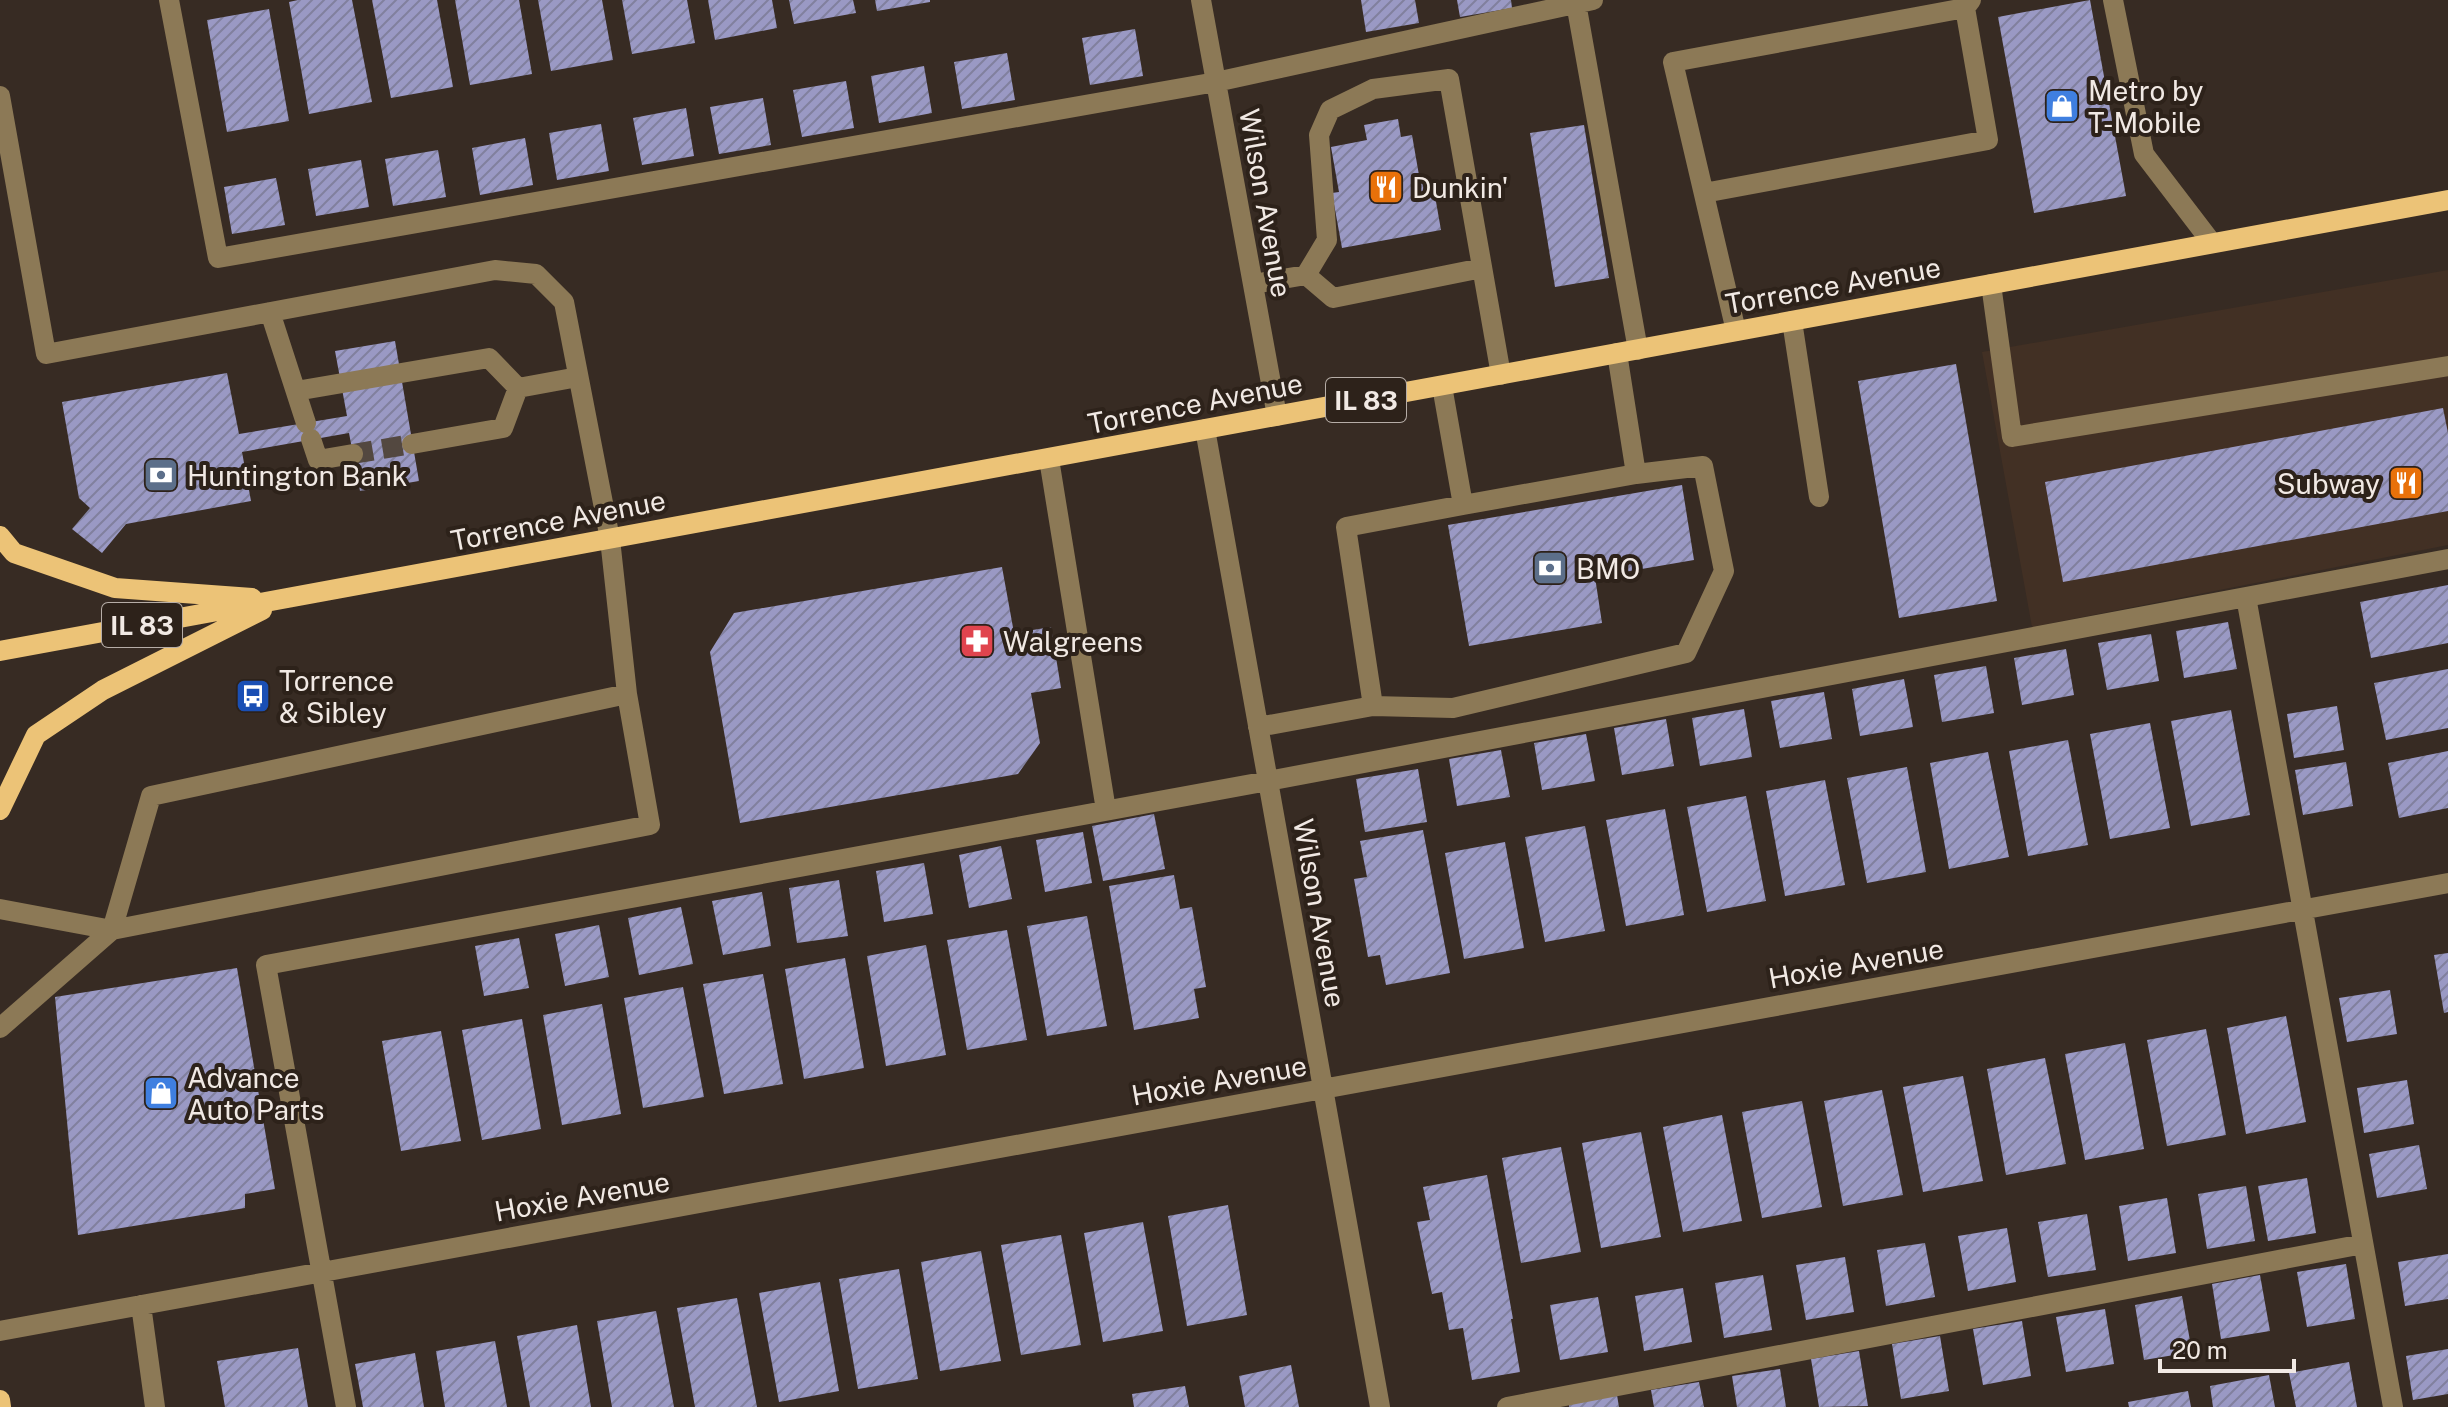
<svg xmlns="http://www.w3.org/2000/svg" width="2448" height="1407" viewBox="0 0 2448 1407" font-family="'Public Sans',sans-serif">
<defs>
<pattern id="building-hatch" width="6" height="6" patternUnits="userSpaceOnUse" patternTransform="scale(2)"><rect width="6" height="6" fill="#9a99c4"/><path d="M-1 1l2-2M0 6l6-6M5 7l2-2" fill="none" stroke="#81809e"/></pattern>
</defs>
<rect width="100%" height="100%" fill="#372b23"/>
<path fill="#423024" d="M2448,270V545L2032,627L1982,352Z"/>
<path fill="url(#building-hatch)" d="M298,0H352L372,102L309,114L289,2Z
M372,0H437L453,87L391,98Z
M455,0H519L532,74L470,85Z
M538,0H602L613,60L551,71Z
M622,0H687L695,43L632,54Z
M708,0H772L777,28L715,40Z
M789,0H853L856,13L794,24Z
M875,0H930V2L877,11Z
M1361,0H1415L1419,23L1366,32Z
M1457,0H1511L1512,8L1460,17Z
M2090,0L2126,196L2034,213L1998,17Z
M269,9L289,121L227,132L207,20Z
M1135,29L1143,76L1090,85L1082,38Z
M1007,53L1015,100L962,109L954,62Z
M924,66L932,113L879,123L871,76Z
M846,81L854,128L802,137L793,90Z
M763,98L771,145L719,154L710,107Z
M686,108L694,156L642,165L633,118Z
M1398,119L1401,137L1412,135L1420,181L1432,179L1441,230L1342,248L1332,193L1339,192L1331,147L1367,140L1364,125Z
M601,124L609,171L557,180L549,133Z
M1584,125L1609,278L1555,287L1530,133Z
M525,138L533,185L480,195L472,148Z
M438,150L446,197L393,206L385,159Z
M361,160L369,207L316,216L308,169Z
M276,178L285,225L232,234L224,187Z
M395,341L419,481L360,491L349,433L242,452L251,501L126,524L102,553L72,529L90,508L79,498L62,402L227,373L239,434L347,416L335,351Z
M1956,364L1997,601L1899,618L1858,381Z
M2443,408L2448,433V511L2063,582L2045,482Z
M1682,485L1694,560L1595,577L1602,623L1469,646L1448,525Z
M1002,567L1014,633L1051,627L1061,688L1031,693L1040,743L1018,774L740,823L710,652L734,613Z
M2448,585V643L2371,658L2360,602Z
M2228,622L2237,669L2184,678L2176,631Z
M2151,634L2159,681L2107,690L2098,643Z
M2066,649L2074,695L2022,705L2014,658Z
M1986,666L1994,713L1942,722L1934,675Z
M2448,669V728L2386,740L2374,683Z
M1904,679L1913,727L1860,736L1852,689Z
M1824,692L1832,739L1780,748L1771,701Z
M2337,706L2344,750L2294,758L2287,714Z
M1744,709L1752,757L1700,766L1692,718Z
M2231,710L2250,815L2191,826L2171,721Z
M1666,719L1674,766L1622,775L1614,728Z
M2150,723L2170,828L2110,839L2090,734Z
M1586,734L1595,781L1542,790L1534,743Z
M2068,740L2088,845L2028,856L2009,751Z
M1501,750L1510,797L1457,806L1449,759Z
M2448,751V808L2399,818L2388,763Z
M1988,752L2009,857L1949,869L1930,763Z
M2346,762L2353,806L2303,815L2295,770Z
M1907,767L1926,872L1867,883L1847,778Z
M1418,769L1427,822L1365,832L1356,779Z
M1825,780L1845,885L1785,896L1766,791Z
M1746,796L1766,901L1707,912L1687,807Z
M1665,809L1684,915L1626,926L1606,820Z
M1154,814L1165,869L1103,881L1092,826Z
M1585,826L1605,931L1545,942L1525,837Z
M1423,830L1450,973L1386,985L1380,955L1368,957L1354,879L1367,877L1360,841Z
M1083,832L1092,883L1045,892L1036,840Z
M1505,842L1524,948L1464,959L1445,853Z
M1001,846L1012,899L969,908L959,855Z
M924,863L933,914L884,922L876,871Z
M1174,875L1180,909L1192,907L1206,987L1194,989L1199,1018L1134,1030L1109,886Z
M839,880L848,936L797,943L789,888Z
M762,892L771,946L723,955L712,901Z
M681,907L693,964L639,975L628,918Z
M1087,916L1107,1026L1047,1036L1027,926Z
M599,925L609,977L565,986L555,934Z
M1007,930L1027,1040L967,1050L947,940Z
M519,938L529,988L484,996L475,946Z
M926,945L946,1055L886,1066L867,956Z
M2448,953V1012L2444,1013L2434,955Z
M845,958L864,1068L804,1079L785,969Z
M237,968L275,1189L245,1194V1208L78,1235L55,997Z
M763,974L783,1084L724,1094L703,984Z
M683,987L704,1097L643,1108L624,998Z
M2390,990L2397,1034L2347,1042L2339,998Z
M602,1004L621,1114L562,1125L543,1015Z
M2286,1016L2306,1122L2246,1134L2227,1028Z
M522,1019L541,1129L482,1140L462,1030Z
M2206,1029L2226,1135L2167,1146L2147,1040Z
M441,1031L461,1141L401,1151L382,1041Z
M2125,1043L2144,1149L2085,1160L2065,1054Z
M2045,1058L2066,1164L2006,1175L1987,1069Z
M1963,1076L1983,1181L1923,1192L1903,1087Z
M2407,1080L2414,1124L2364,1133L2357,1088Z
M1882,1090L1903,1195L1843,1206L1824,1101Z
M1802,1101L1822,1207L1762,1218L1742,1112Z
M1722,1115L1742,1221L1683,1232L1663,1127Z
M1641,1132L1661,1237L1601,1248L1582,1143Z
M2419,1145L2427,1189L2377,1198L2369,1154Z
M1561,1147L1581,1252L1521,1263L1502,1158Z
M1487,1175L1513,1319H1511L1520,1372L1472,1380L1463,1328L1449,1330L1442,1292L1432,1294L1417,1222L1430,1220L1423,1187Z
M2307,1178L2316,1233L2268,1241L2258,1186Z
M2246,1186L2255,1241L2207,1249L2198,1194Z
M2167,1198L2176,1253L2128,1261L2119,1206Z
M1228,1205L1247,1315L1187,1326L1168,1216Z
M2087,1214L2096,1270L2048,1277L2038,1222Z
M1143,1222L1163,1331L1103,1342L1084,1233Z
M2007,1228L2016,1282L1968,1291L1958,1236Z
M1061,1235L1081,1345L1021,1355L1001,1245Z
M1925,1243L1935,1297L1886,1306L1877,1250Z
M981,1251L1001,1361L940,1371L921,1262Z
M2448,1254V1299L2405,1306L2398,1262Z
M1845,1257L1854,1312L1806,1320L1796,1265Z
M2346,1264L2355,1319L2307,1327L2297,1272Z
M899,1269L918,1379L858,1389L839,1279Z
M1763,1275L1772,1330L1724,1338L1715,1283Z
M2260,1275L2270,1331L2221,1339L2212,1284Z
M820,1282L839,1391L779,1402L759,1293Z
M1683,1288L1692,1342L1644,1351L1635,1296Z
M2182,1296L2192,1352L2144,1360L2135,1305Z
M1598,1297L1608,1352L1560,1360L1550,1305Z
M737,1298L757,1407H695L677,1308Z
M2105,1309L2114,1364L2066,1372L2056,1317Z
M656,1311L674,1407H612L597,1321Z
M2022,1321L2031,1376L1983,1385L1973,1329Z
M577,1325L591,1407H530L517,1336Z
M1940,1336L1949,1391L1901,1399L1892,1344Z
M495,1341L507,1407H445L436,1351Z
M298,1348L308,1407H225L217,1361Z
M2448,1349V1394L2413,1400L2406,1356Z
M1859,1351L1868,1406L1819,1407L1811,1359Z
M415,1353L424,1407H363L355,1364Z
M2349,1362L2357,1407H2296L2289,1373Z
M1291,1365L1299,1407H1245L1239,1376Z
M1780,1369L1786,1407H1737L1732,1376Z
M2269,1375L2275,1407H2213L2210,1386Z
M1699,1382L1704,1407H1654L1651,1390Z
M1185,1386L1189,1407H1134L1132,1394Z
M2188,1391L2191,1407H2129L2128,1402Z
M1617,1395L1619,1407H1569V1403Z"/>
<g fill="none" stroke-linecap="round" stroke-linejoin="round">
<path stroke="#534840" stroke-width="20" stroke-dasharray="20 10" stroke-linecap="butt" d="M353,454L412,444"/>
<path stroke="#8c7956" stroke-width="20" d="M169,0L218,258L1216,82L1593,0
M1201,0L1277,416
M2113,0L2144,154L2212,243
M1576,3L1638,350
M0,96L46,354L495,270L536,274L564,302L610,539L627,694L650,825L112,930L0,909
M1704,193L1988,140L1965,8L1971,0
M1306,275L1327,240L1319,135L1330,110L1373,89L1449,79L1501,375
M1253,284L1306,275L1333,298L1482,268
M1991,284L2012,437L2448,366
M270,312L306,423
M1792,321L1819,497
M1736,331L1673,62L1965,8
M1617,353L1636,474
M518,388L578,377
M296,391L489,358L518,388
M1205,429L1380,1407
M311,439L318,460L353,454
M412,444L503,428L518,388
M1049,459L1106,810
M2246,597L2393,1407
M1373,706L1453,708L1686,653L1724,571L1703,466L1636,474L1463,505
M1258,727L1373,706L1346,527L1463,505L1442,386
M0,1028L112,930L151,796L627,694
M141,1305L155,1407
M0,1331L2448,883
M346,1407L266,965L1268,781L2448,559
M1507,1407L2363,1244"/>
<path stroke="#ecc377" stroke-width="20" d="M0,536L14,553L115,588L252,598
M0,651L2448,200
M0,810L36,735L103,690L262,610
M0,1400L1,1407"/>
</g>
<defs>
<g id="shop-square" transform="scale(1.8)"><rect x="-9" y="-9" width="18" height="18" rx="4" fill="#3f7fe0" stroke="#2d221a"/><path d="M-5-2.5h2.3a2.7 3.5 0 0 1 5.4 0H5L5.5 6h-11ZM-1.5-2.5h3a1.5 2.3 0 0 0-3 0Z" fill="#fff"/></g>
<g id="restaurant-square" transform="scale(1.8)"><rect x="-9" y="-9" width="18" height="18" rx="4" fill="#e8710a" stroke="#2d221a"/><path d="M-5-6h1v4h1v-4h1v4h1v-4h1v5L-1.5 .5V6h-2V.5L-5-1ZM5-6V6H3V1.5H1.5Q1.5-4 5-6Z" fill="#fff"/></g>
<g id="bank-square" transform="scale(1.8)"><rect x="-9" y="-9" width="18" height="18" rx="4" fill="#5c6f8a" stroke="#2d221a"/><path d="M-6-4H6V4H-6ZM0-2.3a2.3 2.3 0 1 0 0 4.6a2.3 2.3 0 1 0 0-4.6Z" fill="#fff"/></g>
<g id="pharmacy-square" transform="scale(1.8)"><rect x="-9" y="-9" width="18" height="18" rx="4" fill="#e0444e" stroke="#2d221a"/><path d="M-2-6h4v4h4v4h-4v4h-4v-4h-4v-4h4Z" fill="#fff"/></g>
<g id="bus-square" transform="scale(1.8)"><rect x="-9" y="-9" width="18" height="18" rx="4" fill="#1a4fb4" stroke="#2d221a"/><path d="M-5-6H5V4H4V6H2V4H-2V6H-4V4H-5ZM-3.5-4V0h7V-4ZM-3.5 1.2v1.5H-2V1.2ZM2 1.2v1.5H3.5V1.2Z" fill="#fff"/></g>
</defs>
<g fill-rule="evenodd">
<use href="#shop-square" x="2062" y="106"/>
<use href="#restaurant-square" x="1386" y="187"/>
<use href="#bank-square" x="161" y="475"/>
<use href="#restaurant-square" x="2406" y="483"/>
<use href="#bank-square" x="1550" y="568"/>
<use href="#pharmacy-square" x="977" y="641"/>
<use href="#bus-square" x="253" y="696"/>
<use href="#shop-square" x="161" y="1093"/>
</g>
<g text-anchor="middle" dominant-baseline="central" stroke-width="8" stroke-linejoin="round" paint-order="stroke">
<g fill="#2d221a" stroke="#b6ada7" stroke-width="2">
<rect x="1326" y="378" width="80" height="44" rx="6"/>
<rect x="102" y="603" width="80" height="44" rx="6"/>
</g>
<g font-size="26" font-weight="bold" fill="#f1e9e4">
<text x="1366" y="400">IL 83</text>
<text x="142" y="625">IL 83</text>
</g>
<g font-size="28" fill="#f1e9e4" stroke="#2d221a" text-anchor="start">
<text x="2088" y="90">Metro by<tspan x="2088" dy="32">T-Mobile</tspan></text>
<text x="1412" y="187">Dunkin'</text>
<text x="187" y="475">Huntington Bank</text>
<text x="2380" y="483" text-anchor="end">Subway</text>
<text x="1576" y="568">BMO</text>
<text x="1003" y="641">Walgreens</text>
<text x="279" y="680">Torrence<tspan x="279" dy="32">&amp; Sibley</tspan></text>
<text x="187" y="1077">Advance<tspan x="187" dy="32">Auto Parts</tspan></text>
</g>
<g font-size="28" fill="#f1e9e4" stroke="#2d221a">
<text transform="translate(1266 203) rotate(80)">Wilson Avenue</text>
<text transform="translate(1833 285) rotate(-10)">Torrence Avenue</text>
<text transform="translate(1195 403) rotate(-11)">Torrence Avenue</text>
<text transform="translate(558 520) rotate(-11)">Torrence Avenue</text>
<text transform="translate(1320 913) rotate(80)">Wilson Avenue</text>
<text transform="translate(1856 963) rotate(-10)">Hoxie Avenue</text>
<text transform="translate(1219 1080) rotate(-10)">Hoxie Avenue</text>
<text transform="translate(582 1196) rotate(-10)">Hoxie Avenue</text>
</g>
</g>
<path d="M2160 1359v12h134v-12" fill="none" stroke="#f1e9e4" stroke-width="4"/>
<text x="2172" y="1359" font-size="24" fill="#f1e9e4" stroke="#2d221a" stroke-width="6" paint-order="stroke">20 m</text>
</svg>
